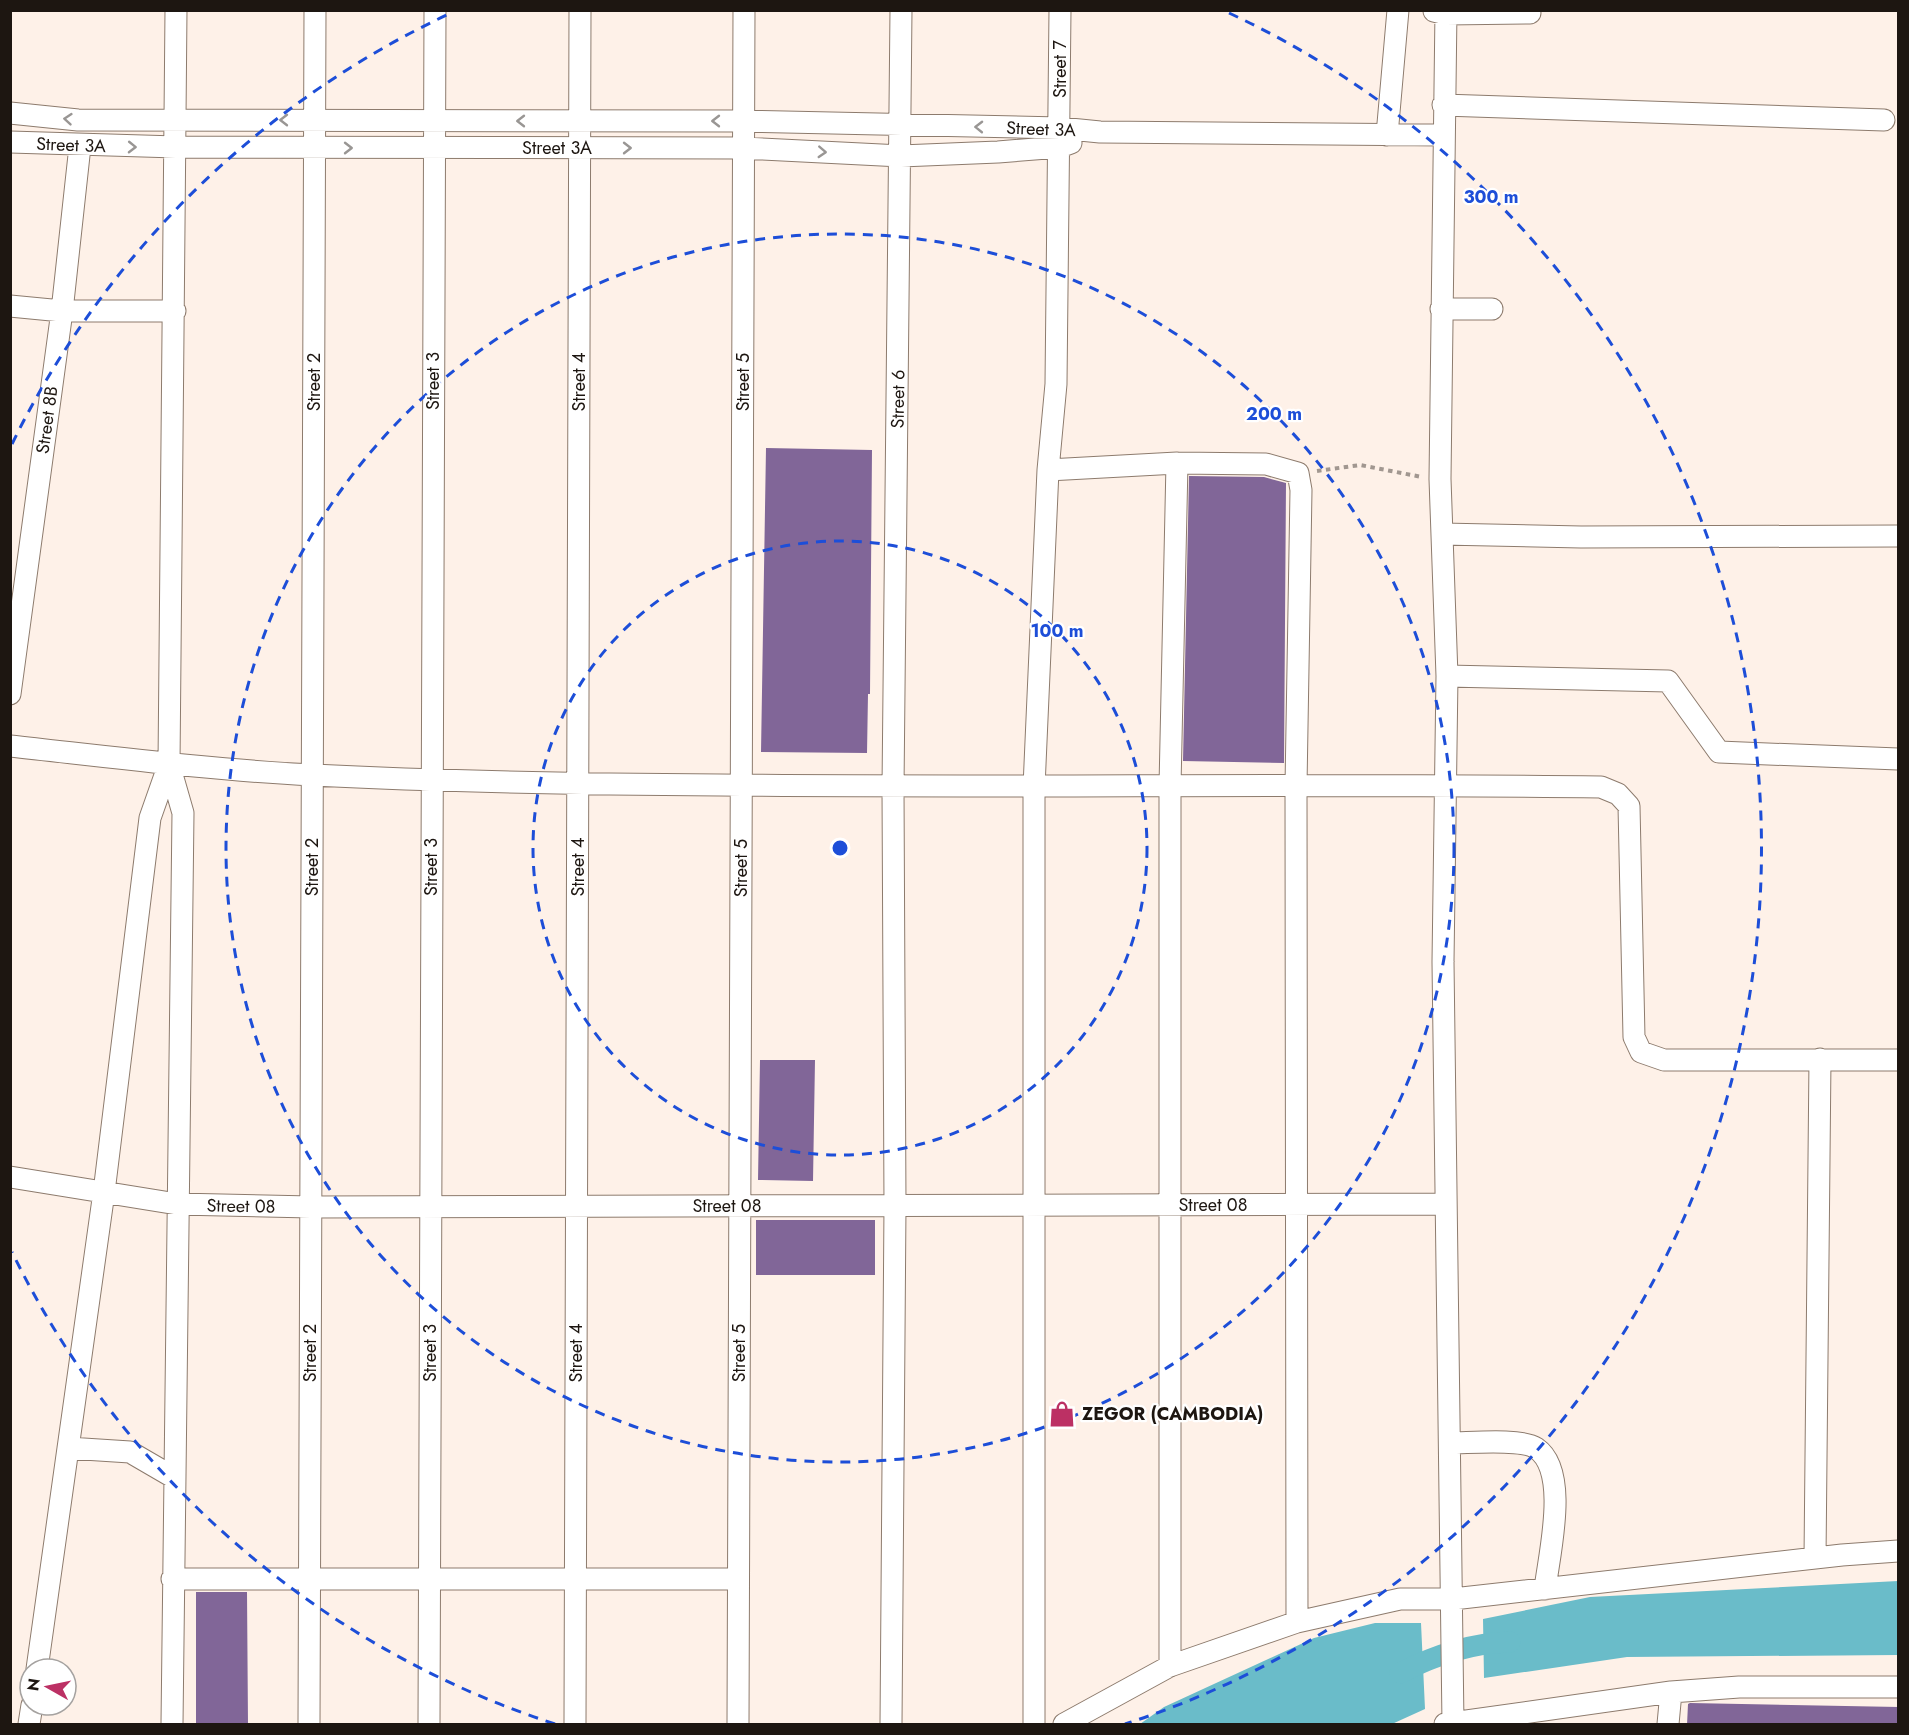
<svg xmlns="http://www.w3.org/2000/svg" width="1909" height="1735" viewBox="0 0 1909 1735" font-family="Jost,sans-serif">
<rect width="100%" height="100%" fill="#fef1e8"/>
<path fill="#6abcc9" d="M1898,1581V1655L1627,1657L1484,1678L1483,1619L1590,1597Z
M1375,1623H1421L1425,1709L1392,1724H1140L1164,1707L1314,1638Z"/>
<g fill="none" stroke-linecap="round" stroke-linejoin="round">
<path stroke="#6abcc9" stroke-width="21" d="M1400,1673C1435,1655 1471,1643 1510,1642"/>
</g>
<path fill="#816698" d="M766,448L872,450L870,694H868L867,753L761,752Z
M1189,476L1264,477L1286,483L1284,763L1183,761Z
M760,1060H815L813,1181L758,1180Z
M756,1220H875V1275H756Z
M196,1592H247L248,1725H196Z
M1690,1703L1899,1707V1725H1687L1688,1704Z"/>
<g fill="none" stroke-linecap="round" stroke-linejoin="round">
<g stroke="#8d7b6d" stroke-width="23">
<path id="minor" d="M1446,10L1440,479L1447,676L1443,962L1453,1724
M1434,11L1446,14L1530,13
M1443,105L1884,120
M10,113L78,120L744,121L1060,128L1100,132L1443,135
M1387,135L1398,10
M10,142L176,147L744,148L901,156L998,152L1060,147L1071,143
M10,306L62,311H175
M1441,309H1492
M1048,470L1177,463L1266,464L1298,473L1301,490L1296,786L1297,1622
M1442,534L1581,537L1898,536
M1447,676L1668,681L1719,752L1898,759
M10,694L62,311L80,146
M10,746C111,757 212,770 313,775C449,782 585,784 721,785C1014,788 1308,783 1601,787L1618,794L1629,806L1634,1037L1641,1052L1664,1060H1898
M10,1177L177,1204L311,1207L1445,1204
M1450,1443C1470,1443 1521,1438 1536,1448C1570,1471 1549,1554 1545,1589
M68,1448L130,1452L173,1477
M1815,1558L1820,1059
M172,1579H738
M1170,1666V786L1177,463
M37,1669L104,1192L150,818L169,764
M29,1724L32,1705
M172,1724L183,813L169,764L176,10
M309,1724L315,10
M429,1724L435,10
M575,1724L580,10
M738,1724L744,10
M891,1724L895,1206L893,788L901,10
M1034,1724V787L1048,470L1056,384L1060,10
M1064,1724L1170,1666L1297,1622L1400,1599H1453L1842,1555L1898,1551
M1445,1724L1671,1692L1739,1687H1898
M1668,1724L1671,1692"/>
</g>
<path stroke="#a19790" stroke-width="4" stroke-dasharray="4.5 4.5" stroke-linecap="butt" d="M1317,471L1360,465L1422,477"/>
<use href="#minor" stroke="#fff" stroke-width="21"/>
</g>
<defs><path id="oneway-chevron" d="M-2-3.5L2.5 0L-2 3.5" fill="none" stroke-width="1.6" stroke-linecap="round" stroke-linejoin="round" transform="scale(1.5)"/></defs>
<g stroke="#999694">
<use href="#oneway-chevron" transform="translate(68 119) rotate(-175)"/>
<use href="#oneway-chevron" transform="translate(284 120) rotate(-180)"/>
<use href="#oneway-chevron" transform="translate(521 121) rotate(-180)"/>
<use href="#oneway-chevron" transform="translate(716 121) rotate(-180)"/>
<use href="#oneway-chevron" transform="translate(979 127) rotate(-179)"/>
<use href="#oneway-chevron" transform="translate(132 147) rotate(1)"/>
<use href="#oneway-chevron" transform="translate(348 148)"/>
<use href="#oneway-chevron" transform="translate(627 148)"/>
<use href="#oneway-chevron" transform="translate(822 152) rotate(3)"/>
</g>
<g fill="none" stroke="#1d4ed8" stroke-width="3" stroke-dasharray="10 8">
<circle cx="840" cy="848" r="307"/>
<circle cx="840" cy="848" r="614"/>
<path d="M555 1724A921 921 0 0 1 12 1252M12 444A921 921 0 0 1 451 13M1229 13A921 921 0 0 1 1125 1724"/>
</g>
<defs>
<g id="shop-bare" transform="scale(2.07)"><path d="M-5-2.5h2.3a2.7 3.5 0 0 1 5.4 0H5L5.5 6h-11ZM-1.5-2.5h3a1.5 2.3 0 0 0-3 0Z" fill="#bc3064" stroke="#fff" stroke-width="2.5" paint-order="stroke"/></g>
</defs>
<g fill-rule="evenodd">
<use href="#shop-bare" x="1062" y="1414"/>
</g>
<g text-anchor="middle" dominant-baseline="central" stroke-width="4.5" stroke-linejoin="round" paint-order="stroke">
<g font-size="18" fill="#1d1611" stroke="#fff">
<text transform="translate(1060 69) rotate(-90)">Street 7</text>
<text transform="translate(1041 129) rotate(2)">Street 3A</text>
<text transform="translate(71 145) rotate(2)">Street 3A</text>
<text x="557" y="148">Street 3A</text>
<text transform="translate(433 381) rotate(-90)">Street 3</text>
<text transform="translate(314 382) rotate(-90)">Street 2</text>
<text transform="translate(579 382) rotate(-90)">Street 4</text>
<text transform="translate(743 382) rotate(-90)">Street 5</text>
<text transform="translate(898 399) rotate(-89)">Street 6</text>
<text transform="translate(47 420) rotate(-82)">Street 8B</text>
<text transform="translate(312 867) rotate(-90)">Street 2</text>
<text transform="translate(431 867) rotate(-90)">Street 3</text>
<text transform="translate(578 867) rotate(-90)">Street 4</text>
<text transform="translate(741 868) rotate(-90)">Street 5</text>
<text x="1213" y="1205">Street 08</text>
<text transform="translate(241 1206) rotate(1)">Street 08</text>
<text x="727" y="1206">Street 08</text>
<text transform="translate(310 1353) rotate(-90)">Street 2</text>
<text transform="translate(430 1353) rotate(-90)">Street 3</text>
<text transform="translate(576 1353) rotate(-90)">Street 4</text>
<text transform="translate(739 1353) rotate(-90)">Street 5</text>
</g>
<g font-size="18" font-weight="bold" fill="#1d1611" stroke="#fff" text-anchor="start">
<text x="1082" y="1414">ZEGOR (CAMBODIA)</text>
</g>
</g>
<circle cx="840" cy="848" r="9" fill="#1d4ed8" stroke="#fff" stroke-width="3"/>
<g font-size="18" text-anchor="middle" font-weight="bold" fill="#1d4ed8" stroke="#fff" stroke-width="4.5" stroke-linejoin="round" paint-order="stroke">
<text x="1491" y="203">300 m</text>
<text x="1274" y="420">200 m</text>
<text x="1057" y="637">100 m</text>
</g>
<rect width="1909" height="1735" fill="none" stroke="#1d1611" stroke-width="24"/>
<g transform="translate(48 1687) rotate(279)"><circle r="28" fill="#ffffff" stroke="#a5a2a0" stroke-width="1.5"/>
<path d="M0-4.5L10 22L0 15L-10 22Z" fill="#bc3064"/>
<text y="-9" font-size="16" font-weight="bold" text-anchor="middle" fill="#1d1611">N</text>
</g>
</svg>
